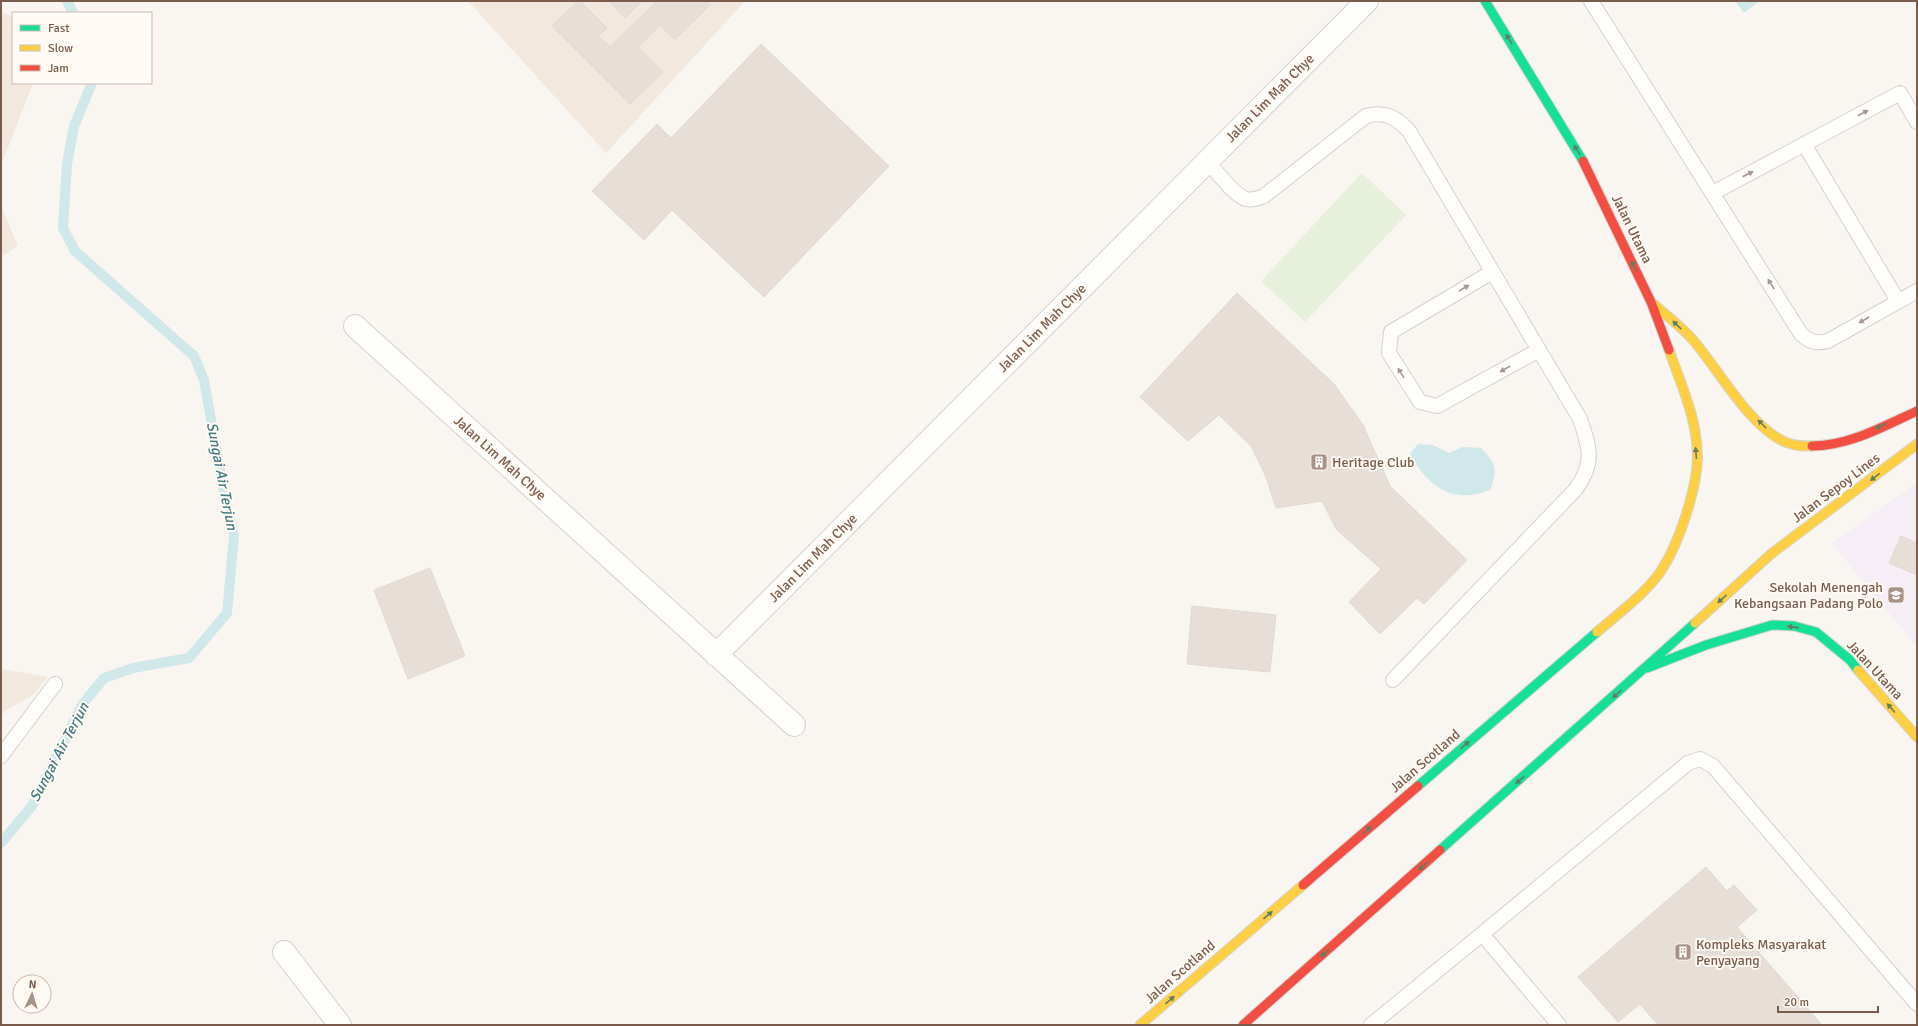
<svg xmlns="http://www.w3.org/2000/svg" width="1918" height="1026" viewBox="0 0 1918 1026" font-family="Signika,sans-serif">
<rect width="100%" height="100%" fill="#f9f5f0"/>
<path fill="#f2e8de" d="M468,1H745L606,153Z
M1,12L13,17V83H33L1,166Z
M1,206L18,246L1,257Z
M1,669L48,677L33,695L5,711L1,716Z"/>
<path fill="#f6eef6" d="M1917,483V647L1832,543Z"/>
<path fill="#e7f0db" d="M1362,173L1406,215L1305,322L1261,281Z"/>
<path fill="#d0e8ea" d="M1735,1H1759L1744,13Z
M1418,444L1433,445L1449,453L1463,447L1481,448C1496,463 1498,470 1490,490C1453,505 1428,487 1410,454Z"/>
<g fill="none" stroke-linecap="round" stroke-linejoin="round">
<path stroke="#d0e8ea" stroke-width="10" d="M67,1L73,13
M1,843L32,806L82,705L104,678L133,668L189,658L227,613L234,536L222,482L204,380L194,356L75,251L63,228L67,164L74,126L92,83"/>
</g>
<path fill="#e6ded7" stroke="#e2d8d2" d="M578,1H580L607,28L598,36L610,47L656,2L655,1H706L710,5L675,39L660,25L638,47L663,72L630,104L552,26Z
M609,1H642L625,18Z
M761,44L889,166L764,297L672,210L644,240L592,191L657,124L671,138Z
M1237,293L1334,384L1363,425L1390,486L1467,560L1424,604L1417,598L1380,634L1349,602L1381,569L1336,529L1322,501L1276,508L1266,477L1251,446L1219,415L1188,441L1140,397Z
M1901,536L1917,543V575L1889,563Z
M430,568L465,656L408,679L374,590Z
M1192,606L1276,615L1270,672L1187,664Z
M1706,867L1727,891L1734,885L1757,910L1737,927L1822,1025H1658L1640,1004L1618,1022L1578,977Z"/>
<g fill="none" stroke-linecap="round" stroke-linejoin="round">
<g stroke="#d7d1cb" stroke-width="16">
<path id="lane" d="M1591,1L1801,334C1810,342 1816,344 1828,341L1917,291
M1804,144L1898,301
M1207,161C1216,171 1235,196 1246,199C1253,201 1258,198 1264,196L1366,116C1385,111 1396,117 1409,131L1580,419C1590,448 1595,464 1575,490L1393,680
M1713,193L1900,93L1917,122
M1492,272L1391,332L1389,353L1420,402L1437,406L1539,350
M1,756L55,684
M1371,1025L1482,934
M1559,1025L1482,934L1688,763L1700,759L1713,766L1917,1004"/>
</g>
<g stroke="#d7d1cb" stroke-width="24">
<path id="street" d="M355,326L794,725
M716,655L1367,1
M284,952L340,1025"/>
</g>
<g stroke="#d9d2cb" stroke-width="11">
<path id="fast" d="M1485,1L1583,161
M1647,668L1706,645L1772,625L1794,626L1816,632L1850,660L1858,670
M1418,786L1597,632
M1440,850L1695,623"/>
</g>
<g stroke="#d9d2cb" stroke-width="11">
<path id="slow" d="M1655,305C1668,317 1682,327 1693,340C1719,370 1749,426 1785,442C1794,446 1803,446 1812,446
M1695,623L1771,554L1917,444
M1597,632C1618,614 1646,593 1661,571C1672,554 1680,534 1686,515C1691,499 1696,482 1697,465C1700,425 1682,387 1669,350
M1858,670L1917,737
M1140,1025L1303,885"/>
</g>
<g stroke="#d9d2cb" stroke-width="11">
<path id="jam" d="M1583,161L1651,302L1669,350
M1812,446C1849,446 1884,426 1917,411
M1303,885L1418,786
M1243,1025L1440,850"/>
</g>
<use href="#lane" stroke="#fefefd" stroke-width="14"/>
<use href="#street" stroke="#fefefd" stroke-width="22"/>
<use href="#fast" stroke="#16e098" stroke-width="9"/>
<use href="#slow" stroke="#ffcf43" stroke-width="9"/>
<use href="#jam" stroke="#f24e42" stroke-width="9"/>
</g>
<defs><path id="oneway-solid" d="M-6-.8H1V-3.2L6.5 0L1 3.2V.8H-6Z"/></defs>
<g fill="#617d60">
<use href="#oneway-solid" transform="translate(1509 39) rotate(-122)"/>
<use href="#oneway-solid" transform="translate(1577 150) rotate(-122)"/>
<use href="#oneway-solid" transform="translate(1634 266) rotate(-116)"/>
<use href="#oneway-solid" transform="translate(1677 325) rotate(-137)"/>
<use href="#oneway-solid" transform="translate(1762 424) rotate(-135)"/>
<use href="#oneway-solid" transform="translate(1881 426) rotate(156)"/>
<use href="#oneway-solid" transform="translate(1696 453) rotate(-94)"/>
<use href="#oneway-solid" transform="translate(1875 477) rotate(142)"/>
<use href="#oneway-solid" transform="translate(1722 599) rotate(138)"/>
<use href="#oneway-solid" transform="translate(1793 627) rotate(-172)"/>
<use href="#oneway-solid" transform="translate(1617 694) rotate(138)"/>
<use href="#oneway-solid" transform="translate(1891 708) rotate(-131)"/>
<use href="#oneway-solid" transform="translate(1465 745) rotate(-41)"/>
<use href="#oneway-solid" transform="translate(1520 780) rotate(138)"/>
<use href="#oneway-solid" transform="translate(1367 830) rotate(-41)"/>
<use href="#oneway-solid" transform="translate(1423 866) rotate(138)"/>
<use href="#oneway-solid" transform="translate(1268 915) rotate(-41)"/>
<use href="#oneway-solid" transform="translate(1325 953) rotate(138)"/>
<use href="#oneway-solid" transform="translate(1170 1000) rotate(-41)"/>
</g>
<g fill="#a8958b">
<use href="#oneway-solid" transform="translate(1863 113) rotate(-28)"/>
<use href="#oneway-solid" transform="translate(1748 174) rotate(-28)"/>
<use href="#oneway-solid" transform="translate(1771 284) rotate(-122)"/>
<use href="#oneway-solid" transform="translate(1464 288) rotate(-31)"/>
<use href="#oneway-solid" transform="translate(1864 320) rotate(150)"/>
<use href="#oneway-solid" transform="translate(1505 369) rotate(151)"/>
<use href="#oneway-solid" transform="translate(1401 373) rotate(-122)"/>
</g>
<defs>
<g id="building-square" transform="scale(0.9)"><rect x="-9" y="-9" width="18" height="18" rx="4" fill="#a69286" stroke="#fffaf3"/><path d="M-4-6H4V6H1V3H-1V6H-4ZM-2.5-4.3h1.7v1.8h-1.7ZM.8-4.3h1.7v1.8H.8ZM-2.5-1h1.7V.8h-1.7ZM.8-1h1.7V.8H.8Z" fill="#fff"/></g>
<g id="school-square" transform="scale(0.9)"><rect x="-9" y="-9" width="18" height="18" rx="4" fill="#a69286" stroke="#fffaf3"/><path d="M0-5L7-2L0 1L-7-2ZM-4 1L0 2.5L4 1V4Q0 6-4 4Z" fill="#fff"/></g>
</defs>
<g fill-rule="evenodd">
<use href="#building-square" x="1319" y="462"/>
<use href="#school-square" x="1896" y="595"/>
<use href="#building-square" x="1683" y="952"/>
</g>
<g text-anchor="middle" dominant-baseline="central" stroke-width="4" stroke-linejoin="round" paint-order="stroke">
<g font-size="14" fill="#7a5c4d" stroke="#fffaf3">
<text transform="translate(1270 98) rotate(-45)">Jalan Lim Mah Chye</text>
<text transform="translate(1632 229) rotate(64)">Jalan Utama</text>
<text transform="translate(1042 328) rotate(-45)">Jalan Lim Mah Chye</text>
<text transform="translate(500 458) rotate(42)">Jalan Lim Mah Chye</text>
<text transform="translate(1836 488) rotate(-37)">Jalan Sepoy Lines</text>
<text transform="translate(813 558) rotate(-45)">Jalan Lim Mah Chye</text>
<text transform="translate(1875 670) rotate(47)">Jalan Utama</text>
<text transform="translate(1425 761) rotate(-41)">Jalan Scotland</text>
<text transform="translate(1180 972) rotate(-41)">Jalan Scotland</text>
</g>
<g font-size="14" fill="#7a5c4d" stroke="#fffaf3" text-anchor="start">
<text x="1332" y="462">Heritage Club</text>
<text x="1883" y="587" text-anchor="end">Sekolah Menengah<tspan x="1883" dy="16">Kebangsaan Padang Polo</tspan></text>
<text x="1696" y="944">Kompleks Masyarakat<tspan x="1696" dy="16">Penyayang</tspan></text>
</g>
<g font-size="15" font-style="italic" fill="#437c86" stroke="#fffaf3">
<text transform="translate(222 476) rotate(79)">Sungai Air Terjun</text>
<text transform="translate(59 752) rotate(-62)">Sungai Air Terjun</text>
</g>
</g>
<rect width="1918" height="1026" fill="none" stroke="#7a5c4d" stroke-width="4"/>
<rect x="12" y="12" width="140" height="72" fill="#fffaf3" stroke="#cabbb1"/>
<rect x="20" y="25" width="20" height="6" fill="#16e098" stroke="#cabbb1"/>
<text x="48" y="32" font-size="12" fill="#7a5c4d">Fast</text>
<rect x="20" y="45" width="20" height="6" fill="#ffcf43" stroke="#cabbb1"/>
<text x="48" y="52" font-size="12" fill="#7a5c4d">Slow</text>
<rect x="20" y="65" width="20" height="6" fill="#f24e42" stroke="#cabbb1"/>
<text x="48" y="72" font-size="12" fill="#7a5c4d">Jam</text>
<g transform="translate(32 994) rotate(4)"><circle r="19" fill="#fffaf3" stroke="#cabbb1"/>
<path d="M0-3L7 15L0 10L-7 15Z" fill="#a69286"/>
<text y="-6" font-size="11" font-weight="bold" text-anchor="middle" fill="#7a5c4d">N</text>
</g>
<path d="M1778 1006v6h100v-6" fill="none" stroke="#7a5c4d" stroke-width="2"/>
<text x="1784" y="1006" font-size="12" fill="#7a5c4d" stroke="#fffaf3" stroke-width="3" paint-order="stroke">20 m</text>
</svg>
